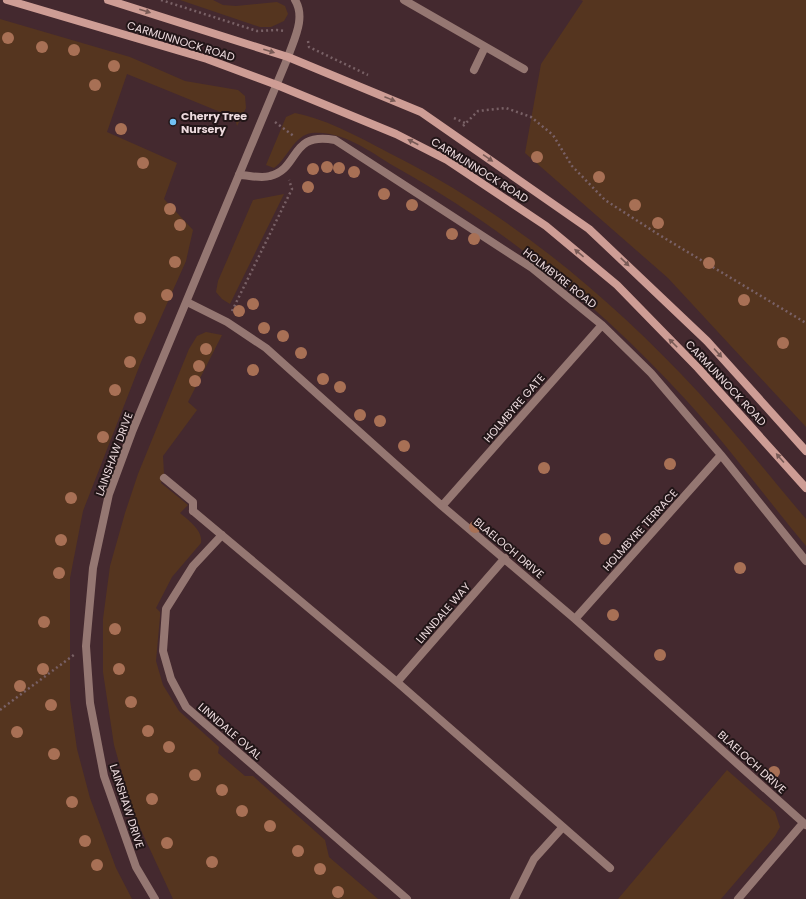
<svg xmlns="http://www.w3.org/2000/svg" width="806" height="899" viewBox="0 0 806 899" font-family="Poppins,sans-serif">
<rect width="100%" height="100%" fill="#44292f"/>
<path fill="#55351f" d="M180,0H213L223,5L236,6L277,2L285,6L288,14L284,21L271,27H260Z
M581,0H806V427L668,278L525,153L541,64L583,1Z
M0,19L130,57L185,81L238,90L245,96L246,108L237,126L235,118L127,74L107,132L177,163L164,199L193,230L186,261L141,362L83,511L70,578V700L77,749L90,798L116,868L132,899H0Z
M295,113C330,120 364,140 395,156C510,214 611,298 698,392C736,433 770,477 806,519V546C766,498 728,446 686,400C603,309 507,230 399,169C373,154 344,130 312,133C294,135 288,158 274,168L266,165L286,117Z
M284,194L230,304L222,299L216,292L218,281L253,200Z
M206,332L222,335L188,402L197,410L163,456L164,474L161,483L188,505L180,513C189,521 203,530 201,543L172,577L156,608L160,612V617L156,661L163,685L179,711L219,747L218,753L245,776H253L325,840L329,857L378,899H173L134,815L114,745L103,672V619L110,566L125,513L138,474L189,349L197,336Z
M727,770L775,812L780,827L775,836L721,899H618Z"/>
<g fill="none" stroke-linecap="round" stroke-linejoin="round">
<path stroke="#796166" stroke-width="2.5" stroke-dasharray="2 3" stroke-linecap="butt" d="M161,0L257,31L277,30L285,31
M308,41L309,47L368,75
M454,118L465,123
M275,122L295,137
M463,126L478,111L506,108L531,117L553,135L572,166L605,200L661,236L806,323
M232,311L292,189L289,180
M0,710L75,654"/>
<path stroke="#957772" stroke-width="8" d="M164,478L193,502V511"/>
<path stroke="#957772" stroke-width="8" d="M404,0L524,69
M288,57C294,39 306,18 295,0
M474,70L485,47
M239,175C248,175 261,179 270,176C300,169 289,131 335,140L532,268L602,325L651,373L721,455L806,561
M187,302L227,322L266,348L442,506L575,619L806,825
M442,506L602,325
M193,511L397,682L610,868
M222,535L193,566L166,609L163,651L171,679L186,707L407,899
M575,619L721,455
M397,682L505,558
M514,899L534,859L562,828
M738,899L803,823"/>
<path stroke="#957772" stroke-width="8" d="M155,899L136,867L104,776L90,703L86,646L93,568L109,494L132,432L288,57"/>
<path stroke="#ce9d95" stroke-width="8" d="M7,0L207,59L277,85L396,134L447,160L546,226L617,285L698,368L806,488
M108,0L288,57L421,112L589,229L707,341L806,451"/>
</g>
<g fill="#a87055">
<circle cx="8" cy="38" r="6"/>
<circle cx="42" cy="47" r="6"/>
<circle cx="74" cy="50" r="6"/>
<circle cx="114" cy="66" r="6"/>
<circle cx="95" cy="85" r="6"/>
<circle cx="121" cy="129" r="6"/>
<circle cx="537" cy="157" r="6"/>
<circle cx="143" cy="163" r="6"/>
<circle cx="327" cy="167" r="6"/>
<circle cx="339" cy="168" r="6"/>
<circle cx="313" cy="169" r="6"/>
<circle cx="354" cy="172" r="6"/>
<circle cx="599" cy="177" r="6"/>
<circle cx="308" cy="187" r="6"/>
<circle cx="384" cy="194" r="6"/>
<circle cx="412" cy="205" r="6"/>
<circle cx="635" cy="205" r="6"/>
<circle cx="170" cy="209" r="6"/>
<circle cx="658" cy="223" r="6"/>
<circle cx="180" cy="225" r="6"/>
<circle cx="452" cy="234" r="6"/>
<circle cx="474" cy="239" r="6"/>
<circle cx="175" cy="262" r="6"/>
<circle cx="709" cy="263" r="6"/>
<circle cx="167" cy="295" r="6"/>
<circle cx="744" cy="300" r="6"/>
<circle cx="253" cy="304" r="6"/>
<circle cx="239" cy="311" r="6"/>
<circle cx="140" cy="318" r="6"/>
<circle cx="264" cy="328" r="6"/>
<circle cx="283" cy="336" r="6"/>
<circle cx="783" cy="343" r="6"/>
<circle cx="206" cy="349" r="6"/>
<circle cx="301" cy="353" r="6"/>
<circle cx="130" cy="362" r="6"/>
<circle cx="199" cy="366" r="6"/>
<circle cx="253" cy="370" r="6"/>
<circle cx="323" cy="379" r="6"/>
<circle cx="195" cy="381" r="6"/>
<circle cx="340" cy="387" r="6"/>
<circle cx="115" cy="390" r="6"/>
<circle cx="360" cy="415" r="6"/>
<circle cx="380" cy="421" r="6"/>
<circle cx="103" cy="437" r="6"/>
<circle cx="404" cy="446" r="6"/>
<circle cx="670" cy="464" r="6"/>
<circle cx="544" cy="468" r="6"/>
<circle cx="71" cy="498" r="6"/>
<circle cx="475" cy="527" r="6"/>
<circle cx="605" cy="539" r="6"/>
<circle cx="61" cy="540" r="6"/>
<circle cx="740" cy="568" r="6"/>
<circle cx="59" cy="573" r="6"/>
<circle cx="613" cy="615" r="6"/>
<circle cx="44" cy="622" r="6"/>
<circle cx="115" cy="629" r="6"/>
<circle cx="660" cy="655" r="6"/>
<circle cx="43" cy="669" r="6"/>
<circle cx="119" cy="669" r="6"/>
<circle cx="20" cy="686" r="6"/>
<circle cx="131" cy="702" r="6"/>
<circle cx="51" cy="705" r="6"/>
<circle cx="148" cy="731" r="6"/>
<circle cx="17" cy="732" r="6"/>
<circle cx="169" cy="747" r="6"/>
<circle cx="54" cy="754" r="6"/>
<circle cx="774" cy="772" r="6"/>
<circle cx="195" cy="775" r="6"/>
<circle cx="222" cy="790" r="6"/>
<circle cx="152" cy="799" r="6"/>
<circle cx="72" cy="802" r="6"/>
<circle cx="242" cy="811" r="6"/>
<circle cx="270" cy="826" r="6"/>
<circle cx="85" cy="841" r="6"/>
<circle cx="167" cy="843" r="6"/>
<circle cx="298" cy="851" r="6"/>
<circle cx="212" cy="862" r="6"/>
<circle cx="97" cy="865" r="6"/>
<circle cx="320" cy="869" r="6"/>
<circle cx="338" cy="892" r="6"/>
</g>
<defs><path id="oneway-solid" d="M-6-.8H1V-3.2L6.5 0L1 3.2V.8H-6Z"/></defs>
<g fill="#785a56">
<use href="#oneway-solid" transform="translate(145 11) rotate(17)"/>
<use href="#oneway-solid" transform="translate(269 51) rotate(18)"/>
<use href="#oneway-solid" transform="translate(390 99) rotate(22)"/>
<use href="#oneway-solid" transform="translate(413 142) rotate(-153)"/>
<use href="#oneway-solid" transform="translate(488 158) rotate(35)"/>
<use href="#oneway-solid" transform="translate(579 253) rotate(-140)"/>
<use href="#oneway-solid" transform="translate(625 262) rotate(44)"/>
<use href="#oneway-solid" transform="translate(673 343) rotate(-135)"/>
<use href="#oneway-solid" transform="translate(718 353) rotate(48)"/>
<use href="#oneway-solid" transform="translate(780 458) rotate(-131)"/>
</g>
<circle fill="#71c1f5" stroke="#221618" stroke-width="1.5" cx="173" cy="122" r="4"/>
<g text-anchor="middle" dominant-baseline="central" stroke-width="4" stroke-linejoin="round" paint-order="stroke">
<g font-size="11" fill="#eddbde" stroke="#221618">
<text transform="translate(181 41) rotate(17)">CARMUNNOCK ROAD</text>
<text transform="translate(480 170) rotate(32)">CARMUNNOCK ROAD</text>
<text transform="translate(560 278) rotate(38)">HOLMBYRE ROAD</text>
<text transform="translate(726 383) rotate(47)">CARMUNNOCK ROAD</text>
<text transform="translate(514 408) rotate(-49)">HOLMBYRE GATE</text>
<text transform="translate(114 454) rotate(-70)">LAINSHAW DRIVE</text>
<text transform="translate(640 530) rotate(-48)">HOLMBYRE TERRACE</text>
<text transform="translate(509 548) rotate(40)">BLAELOCH DRIVE</text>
<text transform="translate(443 613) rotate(-49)">LINNDALE WAY</text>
<text transform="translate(230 731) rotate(41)">LINNDALE OVAL</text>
<text transform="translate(752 762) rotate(42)">BLAELOCH DRIVE</text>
<text transform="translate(127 806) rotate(72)">LAINSHAW DRIVE</text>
</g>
<g font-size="11" font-weight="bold" fill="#eddbde" stroke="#221618" text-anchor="start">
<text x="181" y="116">Cherry Tree<tspan x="181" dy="13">Nursery</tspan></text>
</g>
</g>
</svg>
